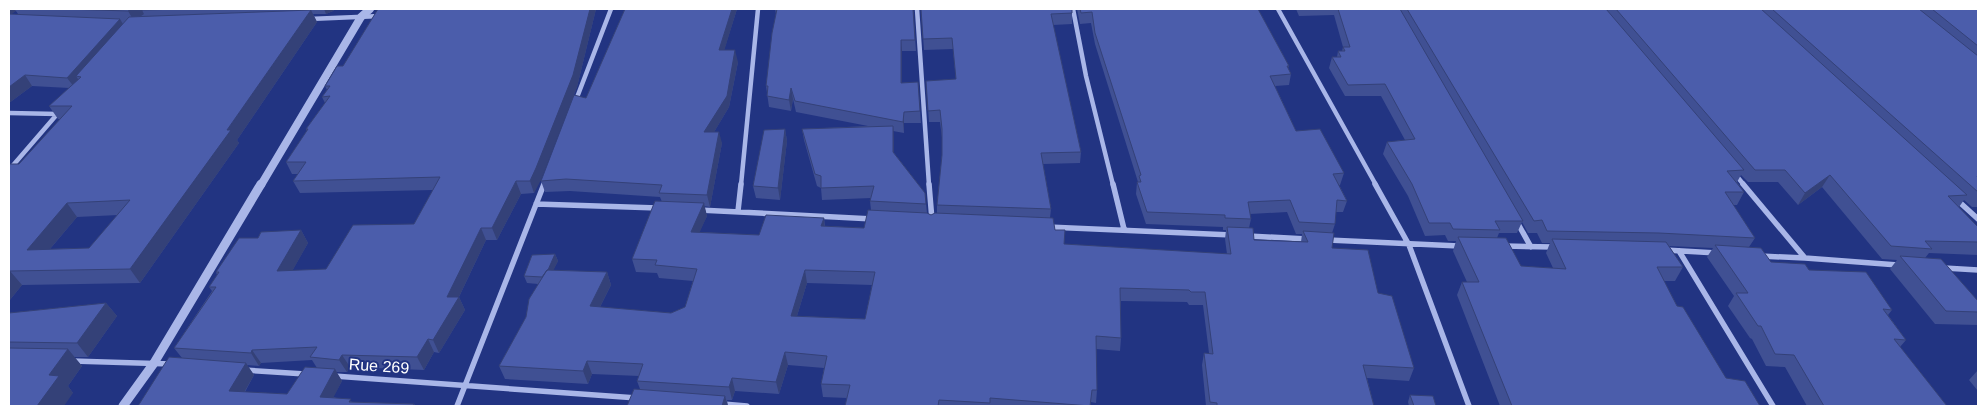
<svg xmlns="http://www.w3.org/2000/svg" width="1987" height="415" viewBox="0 0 1987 415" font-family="Helvetica,sans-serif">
<rect width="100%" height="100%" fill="#223482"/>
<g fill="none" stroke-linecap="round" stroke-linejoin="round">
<path stroke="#a9b6e8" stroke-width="4.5" d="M917,9L929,185
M1073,9L1086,76L1113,185
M1278,9L1376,185
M309,19L381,16
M576,100L611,9
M9,113L58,114
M9,170L59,112
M1735,174L1744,185
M544,185L545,181
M741,185L758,9"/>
<path stroke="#a9b6e8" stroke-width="5.5" d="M929,184L932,220
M1113,184L1124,229
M1375,184L1409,245L1469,406
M1743,184L1805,258L1760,256
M1956,199L1978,219
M536,204L658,208
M699,210L873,219
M738,211L741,184
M1517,222L1531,247
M1048,227L1232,235
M1248,236L1307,239
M1328,240L1459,246
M1505,246L1554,247
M1665,250L1717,253
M1679,251L1773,406
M1805,258L1898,265
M1944,268L1978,270
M72,361L171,364
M244,370L305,374
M334,376L637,398
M723,404L747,406
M457,406L544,184"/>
<path stroke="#a9b6e8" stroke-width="8" d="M261,185L361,17L370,9"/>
<path stroke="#a9b6e8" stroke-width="9" d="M123,406L154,363L261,184"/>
</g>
<path fill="#405093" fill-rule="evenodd" d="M9,9H335L333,11L326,14H313L317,22L237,140L239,143L140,283L22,285L9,301V164H19L60,119H58L49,106L69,88L32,86L9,103ZM15,11H16L18,14H11ZM118,215L89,248L50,249L77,217Z
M378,9H596L577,87L534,193L521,194L497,240H486L459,297L465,310L439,353L434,352L424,370L350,367L347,372H336L342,381L333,397L353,402L414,404L416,406H138L182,358L174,348L212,291L209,287L217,275L216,272L258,238L301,230L308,243L292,271L326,269L414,224L433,190L300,193L293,181L298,174H292L286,162L307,131L306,129L325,103L322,97L327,90L325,86L343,66ZM312,360L317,368L287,394L245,392L254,375L247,365L259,366L261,363Z
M625,9H737L724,50L738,62L729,107L714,132L722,143L710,207L704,206L707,216L699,232L759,235L824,218L825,226L864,228L871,210L870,201L871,198L822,200L821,188L817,186L804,140L802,129L868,126L796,112L793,99L791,111L769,107L766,86L776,14L775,9H913L916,51H902V83L918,82L921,123H904V133L893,131L894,153L925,193L927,213L931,215L937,213V205L942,155V138L940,122H929L926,81L956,79L953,49L924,50L921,9L1072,13V24L1053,25L1081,152L1080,163L1043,164L1051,209L1050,218L1055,230L1064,244L1227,254L1225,239L1226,230H1223V227L1146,224L1136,194L1137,182H1138L1095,44L1091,23L1080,24L1077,9H1258L1289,66L1288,68L1291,74L1289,85L1275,86L1296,131L1344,173L1340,185H1339L1347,201L1343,212H1336L1335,224L1332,233V248L1378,293L1414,368L1409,381L1367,378L1374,406H1206L1202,365L1204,353H1209L1203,305H1189L1187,302L1121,301V338L1120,351L1096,349L1097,390L1096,403L1091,402L1090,406H845L847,398L823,397L821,384L824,368L788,365L779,394L735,391L732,400H727L728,406H627L640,389L637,381L639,376L592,374L588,384L505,379L499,366L526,317L538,284L527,283L524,276L555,254L558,261L553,270L607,272L611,285L600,307L671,313L685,307L693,281L659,278L657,273L636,272L632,259L662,202L660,197L570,191L545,192L541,181L586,98ZM1287,212L1296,234H1302L1301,242L1254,240L1249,228L1251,219L1250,214ZM807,283L872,285L865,319L797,316Z
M1296,9H1978V207H1972L1964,200L1959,207L1978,227V255L1929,253L1925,258L1978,301V325L1935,324L1890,269L1897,260L1882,259L1822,187L1798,205L1778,182H1748L1741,175L1737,182L1744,192L1737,205H1733L1755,238L1749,247L1771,262L1809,270L1892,310L1888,315L1906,340L1900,347L1947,406H1807L1785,367L1766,366L1752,339L1750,338L1728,306L1734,296L1707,257L1713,248L1669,246L1683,267L1675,281H1664L1677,306L1726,378L1760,406H1500L1457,295L1462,282H1467L1453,251L1456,241H1448L1445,235L1425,236L1408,196L1383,154L1387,142L1405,140L1381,96H1345L1329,68L1332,57H1337L1338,51H1342L1343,47L1334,15L1299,16ZM1522,222L1528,233H1537L1542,243H1550L1546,253L1553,268L1521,266L1497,238L1499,233H1517Z
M785,129L787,141L780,200L756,198L753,186Z
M106,303L117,316L88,357H74L82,366L68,386L73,393L9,406V313Z
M1978,370V391L1969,380Z
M1410,395L1436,406H1409L1408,402Z"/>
<path fill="#344178" d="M9,9H14L16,11L9,16Z
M131,9H152L142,10L144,14L134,21L128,11Z
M324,9H335L333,11L326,14Z
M590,9H596L577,87L541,180L534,193L530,181Z
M732,9H737L721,61L719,50Z
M311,10L317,22L237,140L239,143L140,283L130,269Z
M120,19L126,29L76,76L80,82L75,88L67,78Z
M901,40L902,51V94L901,83Z
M735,50L738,62L729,107L707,144L704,132Z
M25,75L32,86L9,103V87Z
M791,88L793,99L791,111L789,100Z
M904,112V133L903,122Z
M893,126L894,138V164L893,152Z
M785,129L787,141L780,200L778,188Z
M719,132L722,143L710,207L707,195Z
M1830,175L1822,187L1798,205L1805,193Z
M516,181L521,194L497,240L492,228Z
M67,203L77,217L38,263L27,250Z
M704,203L707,216L694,245L691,232Z
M824,218L825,231L821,226Z
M481,228L486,240L457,301L459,297L465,310L439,353L433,340L447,297Z
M301,230L308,243L285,284L277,271Z
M555,254L558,261L547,284L545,277Z
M805,270L807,283L793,329L791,316Z
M10,271L22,285L9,301V273Z
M607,272L611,285L594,319L590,306Z
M106,303L117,316L88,357L77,343Z
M428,339L434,352L424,370L417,357Z
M68,349L82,366L68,386L73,393L64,406H37L49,375Z
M252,350L261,363L259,366L251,353Z
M785,352L788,365L779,394L776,382Z
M342,355L350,367L347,372L339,360Z
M587,361L592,374L588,384L583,371Z
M246,363L254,375L238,403L229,391Z
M335,369L342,381L329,406L320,397Z
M732,378L735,391L732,400L729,387Z
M725,396L728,406H722Z"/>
<path fill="#4b5dab" stroke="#344178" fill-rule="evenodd" d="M64,9H131L128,11Z
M144,9H183L142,10Z
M378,9H590L573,75L536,168L530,181H516L492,228H481L447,297H459L433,340L428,339L417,357L342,355L339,360L310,357L317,347L252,350L251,353L174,348L216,287H209L219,272H216L239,238H258L261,232L301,230L277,271L326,269L353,225L414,224L440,177L293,181L306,162H286L308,129H306L330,96L322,97L330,86H325L337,66H343Z
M625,9H732L719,50H735L727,96L704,132H719L707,195L659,193L662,185L566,179L541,181L574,95L586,98Z
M777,9H913L915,40H901V83L918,82L920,111L904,112L903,122L795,101L791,88L789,100L767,96L768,86H766L772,33Z
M921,9H1072V13L1051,14L1081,152L1041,153L1051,209L937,205L942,155V129L940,110L928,111L926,81L956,79L952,38L923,39Z
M1080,9H1258L1289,66H1287L1291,74L1270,76L1296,131L1320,129L1344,173L1333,174L1347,201L1337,200L1335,224L1299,222L1290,200L1248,202L1251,219L1225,218V215L1147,212L1137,182H1141L1139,176L1141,175L1095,33L1092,12L1081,13Z
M1338,9H1400L1523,221H1495L1500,230L1453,229L1450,223H1429L1412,184L1387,142L1415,139L1385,84L1348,85L1332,57H1341L1338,51H1345L1343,47H1350Z
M1407,9H1606L1744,170L1727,171L1744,192H1725L1755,238L1659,233L1547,231L1542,220L1534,221Z
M1616,9H1761L1967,195L1948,196L1978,227V242L1925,241L1932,249L1891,246L1830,175L1805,193L1785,170H1755Z
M1772,9H1919L1978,56V176H1977L1978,178V192Z
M1932,9H1978V46Z
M311,10L227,130H231L130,269L10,271L9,273V164H19L72,106H49L81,77L76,76L129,17ZM130,200L89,248L27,250L67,203Z
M9,14L120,19L67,78L25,75L9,87Z
M893,126V152L925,193L926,204L870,201L874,186L821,188V176L815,174L802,129Z
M785,129L778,188L753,186L764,130Z
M655,201L704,203L691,232L759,235L766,215L824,218L821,226L864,228L868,210L927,213L931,215L935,213L1053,218L1055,230H1065L1064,244L1231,254L1227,227L1253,228L1254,240L1308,242L1303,231L1334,233L1332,248L1368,250L1378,293L1392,296L1414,368L1363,365L1374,406H1217V403L1210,402L1204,353L1213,354L1205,292H1191L1189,290L1120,288L1121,338L1096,336L1097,390H1092L1090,406L990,398V403L939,400L938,406H845L850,385L821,384L827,356L785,352L776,382L732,378L729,387L637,381L643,364L587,361L583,371L499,366L526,317L529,299L547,270L607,272L590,306L671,313L685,307L697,269L655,265L657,260L632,259ZM805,270L875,272L865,319L791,316Z
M1458,237L1506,238L1521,266L1566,269L1552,239L1666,242L1683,267H1657L1677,306L1683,307L1726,378L1745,381L1760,406H1512L1462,282H1479Z
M1715,245L1761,248L1771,262L1805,264L1809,270L1866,272L1892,310L1883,309L1906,340L1894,339L1947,406H1824L1794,355L1775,354L1761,326H1758L1736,293H1748Z
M555,254L548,270H547L542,277L524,276L532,255Z
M1900,256L1941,259L1978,301V312L1946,311Z
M106,303L77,343L9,342V313Z
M9,348L68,349L49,375L59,376L37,406H9Z
M169,357L246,363L229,391L287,394L305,367L335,369L320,397L351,399L349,402L414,404L413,406H138Z
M634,389L725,396L722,406H627Z
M1410,395L1433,396L1436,406H1414Z"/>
<g text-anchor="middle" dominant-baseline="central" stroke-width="4" stroke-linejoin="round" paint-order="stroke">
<g font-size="16" fill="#fff" stroke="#223482">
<text transform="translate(379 366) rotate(4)">Rue 269</text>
</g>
</g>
<rect width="1987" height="415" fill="none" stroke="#ffffff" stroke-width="20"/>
</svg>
